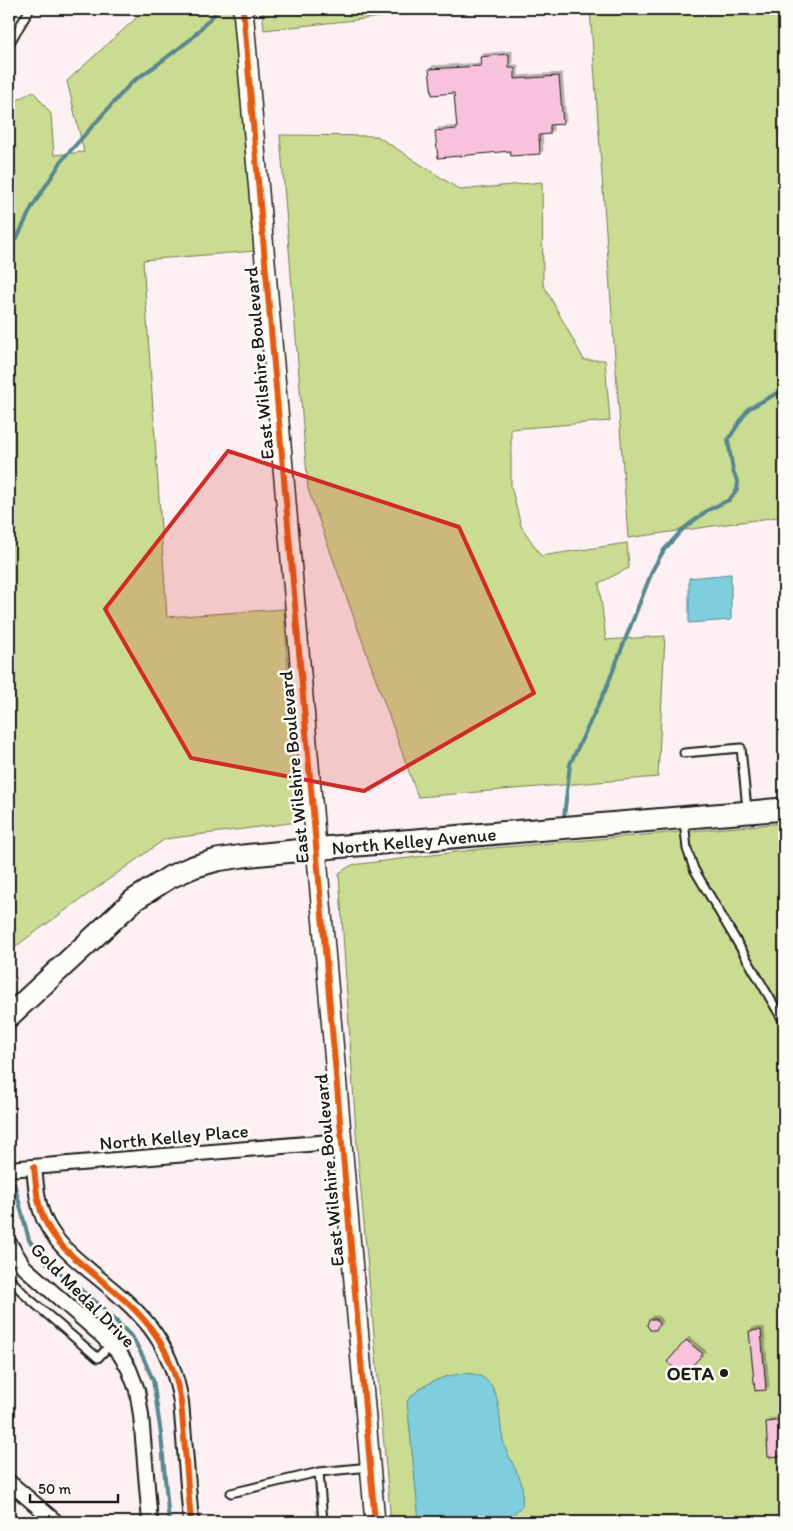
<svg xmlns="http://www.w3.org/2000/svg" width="793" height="1531" viewBox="0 0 793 1531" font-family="Itim,sans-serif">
<defs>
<filter id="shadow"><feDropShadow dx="3" dy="-3" stdDeviation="0" flood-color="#0004"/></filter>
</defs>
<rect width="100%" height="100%" fill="#fcf0f2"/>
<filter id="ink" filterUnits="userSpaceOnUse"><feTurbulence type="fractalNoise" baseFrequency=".02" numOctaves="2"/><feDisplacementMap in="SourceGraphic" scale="10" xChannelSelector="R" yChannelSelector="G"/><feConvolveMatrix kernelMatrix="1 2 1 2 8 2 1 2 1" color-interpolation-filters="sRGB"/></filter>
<g filter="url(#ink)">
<path fill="#cadc91" stroke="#737c56" d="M146,9H236L255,251L143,260L167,617L284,609C289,680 292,751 298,822L165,839L9,951V105L33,91L51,114L54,155L84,152L67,81Z
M262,9H398L400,15L264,30Z
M590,9H784V516L628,538Z
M280,135L377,136L460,190L542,182L543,284L584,360H605L610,421L511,429V486L521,526L541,556L627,543L629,568L599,583L606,640L665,636L658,777L418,797L308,489Z
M784,823V1522H391L357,1147L339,873L352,865L481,849Z"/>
<path fill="#7fcedd" stroke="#578790" d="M731,574V620L689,623V578Z
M463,1373C504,1373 497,1412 503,1440C506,1454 515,1466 520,1479C524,1487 522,1497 522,1506L511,1516L497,1522H419L407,1401C424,1382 439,1378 463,1373Z"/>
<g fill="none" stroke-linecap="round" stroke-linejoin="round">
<path stroke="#578790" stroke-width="4" d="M9,243L17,238L32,207L63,159L132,82L158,64L191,39L219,9
M564,817L570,764L605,691L653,569L664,550L683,529L708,510L729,500L737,490L738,483L733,471L728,440L748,409L779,392L784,384
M14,1183L29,1240L46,1262L101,1306L133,1338L143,1357L153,1380L161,1434L169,1522"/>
</g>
<path fill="#f8c2dd" stroke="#1c1c1c" filter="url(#shadow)" d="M509,54V68H515V79L559,76L563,124L550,125V134L539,135L540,154L511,156L510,151L438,158L435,131L457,129L454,93L432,95L429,69L481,66L480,57Z
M649,1319H656L659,1324L656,1330H650L647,1325Z
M761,1330L766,1390L755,1391L749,1331Z
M686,1340L703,1354L689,1369L688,1368L682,1374L667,1362Z
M784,1420V1456L768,1457L766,1422Z"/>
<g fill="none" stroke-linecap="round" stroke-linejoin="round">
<g stroke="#1c1c1c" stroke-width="11">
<path id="lane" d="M9,44L30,9
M684,753L741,748L747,809
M684,820L687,849L694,869L784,1022
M9,1278L27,1297L98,1358L110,1345
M319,1472L323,1522
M231,1493L319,1472L370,1467"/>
</g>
<g stroke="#1c1c1c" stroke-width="18">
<path id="street" d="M34,1167C36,1186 37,1206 46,1223C56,1243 73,1257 90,1271C139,1311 170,1336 181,1402L191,1522
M9,1169L342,1141
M9,1243L24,1267L100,1334L120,1354L129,1369L137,1390L141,1415L150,1522
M9,1482L56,1522"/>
</g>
<g stroke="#1c1c1c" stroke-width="22">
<path id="secondary" d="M243,9L375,1522"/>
</g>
<g stroke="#1c1c1c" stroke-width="25">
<path id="primary" d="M9,1016L134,900L170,877L193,867L217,860L243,856L345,846L784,809"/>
</g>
<path stroke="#1c1c1c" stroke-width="2" stroke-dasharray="5 4" stroke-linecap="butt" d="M68,1517L74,1522"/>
<use href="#lane" stroke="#fdfcf7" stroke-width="7"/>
<use href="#street" stroke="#fdfcf7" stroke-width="14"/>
<use href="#secondary" stroke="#fdfcf7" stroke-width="19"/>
<use href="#primary" stroke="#fdfcf7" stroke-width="21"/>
<g stroke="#fdfcf7" stroke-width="9">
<path id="cycleway" d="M243,9L375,1522
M34,1167C36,1186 37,1206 46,1223C56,1243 73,1257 90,1271C139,1311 170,1336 181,1402L191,1522"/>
</g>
<use href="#cycleway" stroke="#e8590c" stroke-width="6"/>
</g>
</g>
<path fill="#d62828" fill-opacity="0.2" stroke="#d62828" stroke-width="4" stroke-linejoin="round" d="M228,451L459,527L534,693L364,791L191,758L105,609Z"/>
<circle fill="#1c1c1c" stroke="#fdfcf7" stroke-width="2" cx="724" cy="1373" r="5"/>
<g text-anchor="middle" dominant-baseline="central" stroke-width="5" stroke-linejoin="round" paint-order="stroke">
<g font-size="19" fill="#1c1c1c" stroke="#fdfcf7">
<text transform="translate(259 363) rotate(-95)">East Wilshire Boulevard</text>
<text transform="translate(294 767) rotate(-95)">East Wilshire Boulevard</text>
<text transform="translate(414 841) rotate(-5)">North Kelley Avenue</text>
<text transform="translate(174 1137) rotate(-5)">North Kelley Place</text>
<text transform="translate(329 1170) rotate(-95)">East Wilshire Boulevard</text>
<text transform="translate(83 1295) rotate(45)">Gold Medal Drive</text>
</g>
<g font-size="19" font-weight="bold" fill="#1c1c1c" stroke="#fdfcf7" text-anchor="end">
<text x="714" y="1373">OETA</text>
</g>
</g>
<rect width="793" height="1531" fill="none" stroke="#fdfcf7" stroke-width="30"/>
<rect x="15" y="15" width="763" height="1501" fill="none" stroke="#1c1c1c" stroke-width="2" filter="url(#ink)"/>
<path d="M30 1494v8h88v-8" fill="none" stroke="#1c1c1c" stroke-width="2.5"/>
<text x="38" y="1494" font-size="15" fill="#1c1c1c" stroke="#fdfcf7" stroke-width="4" paint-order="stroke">50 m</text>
</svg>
